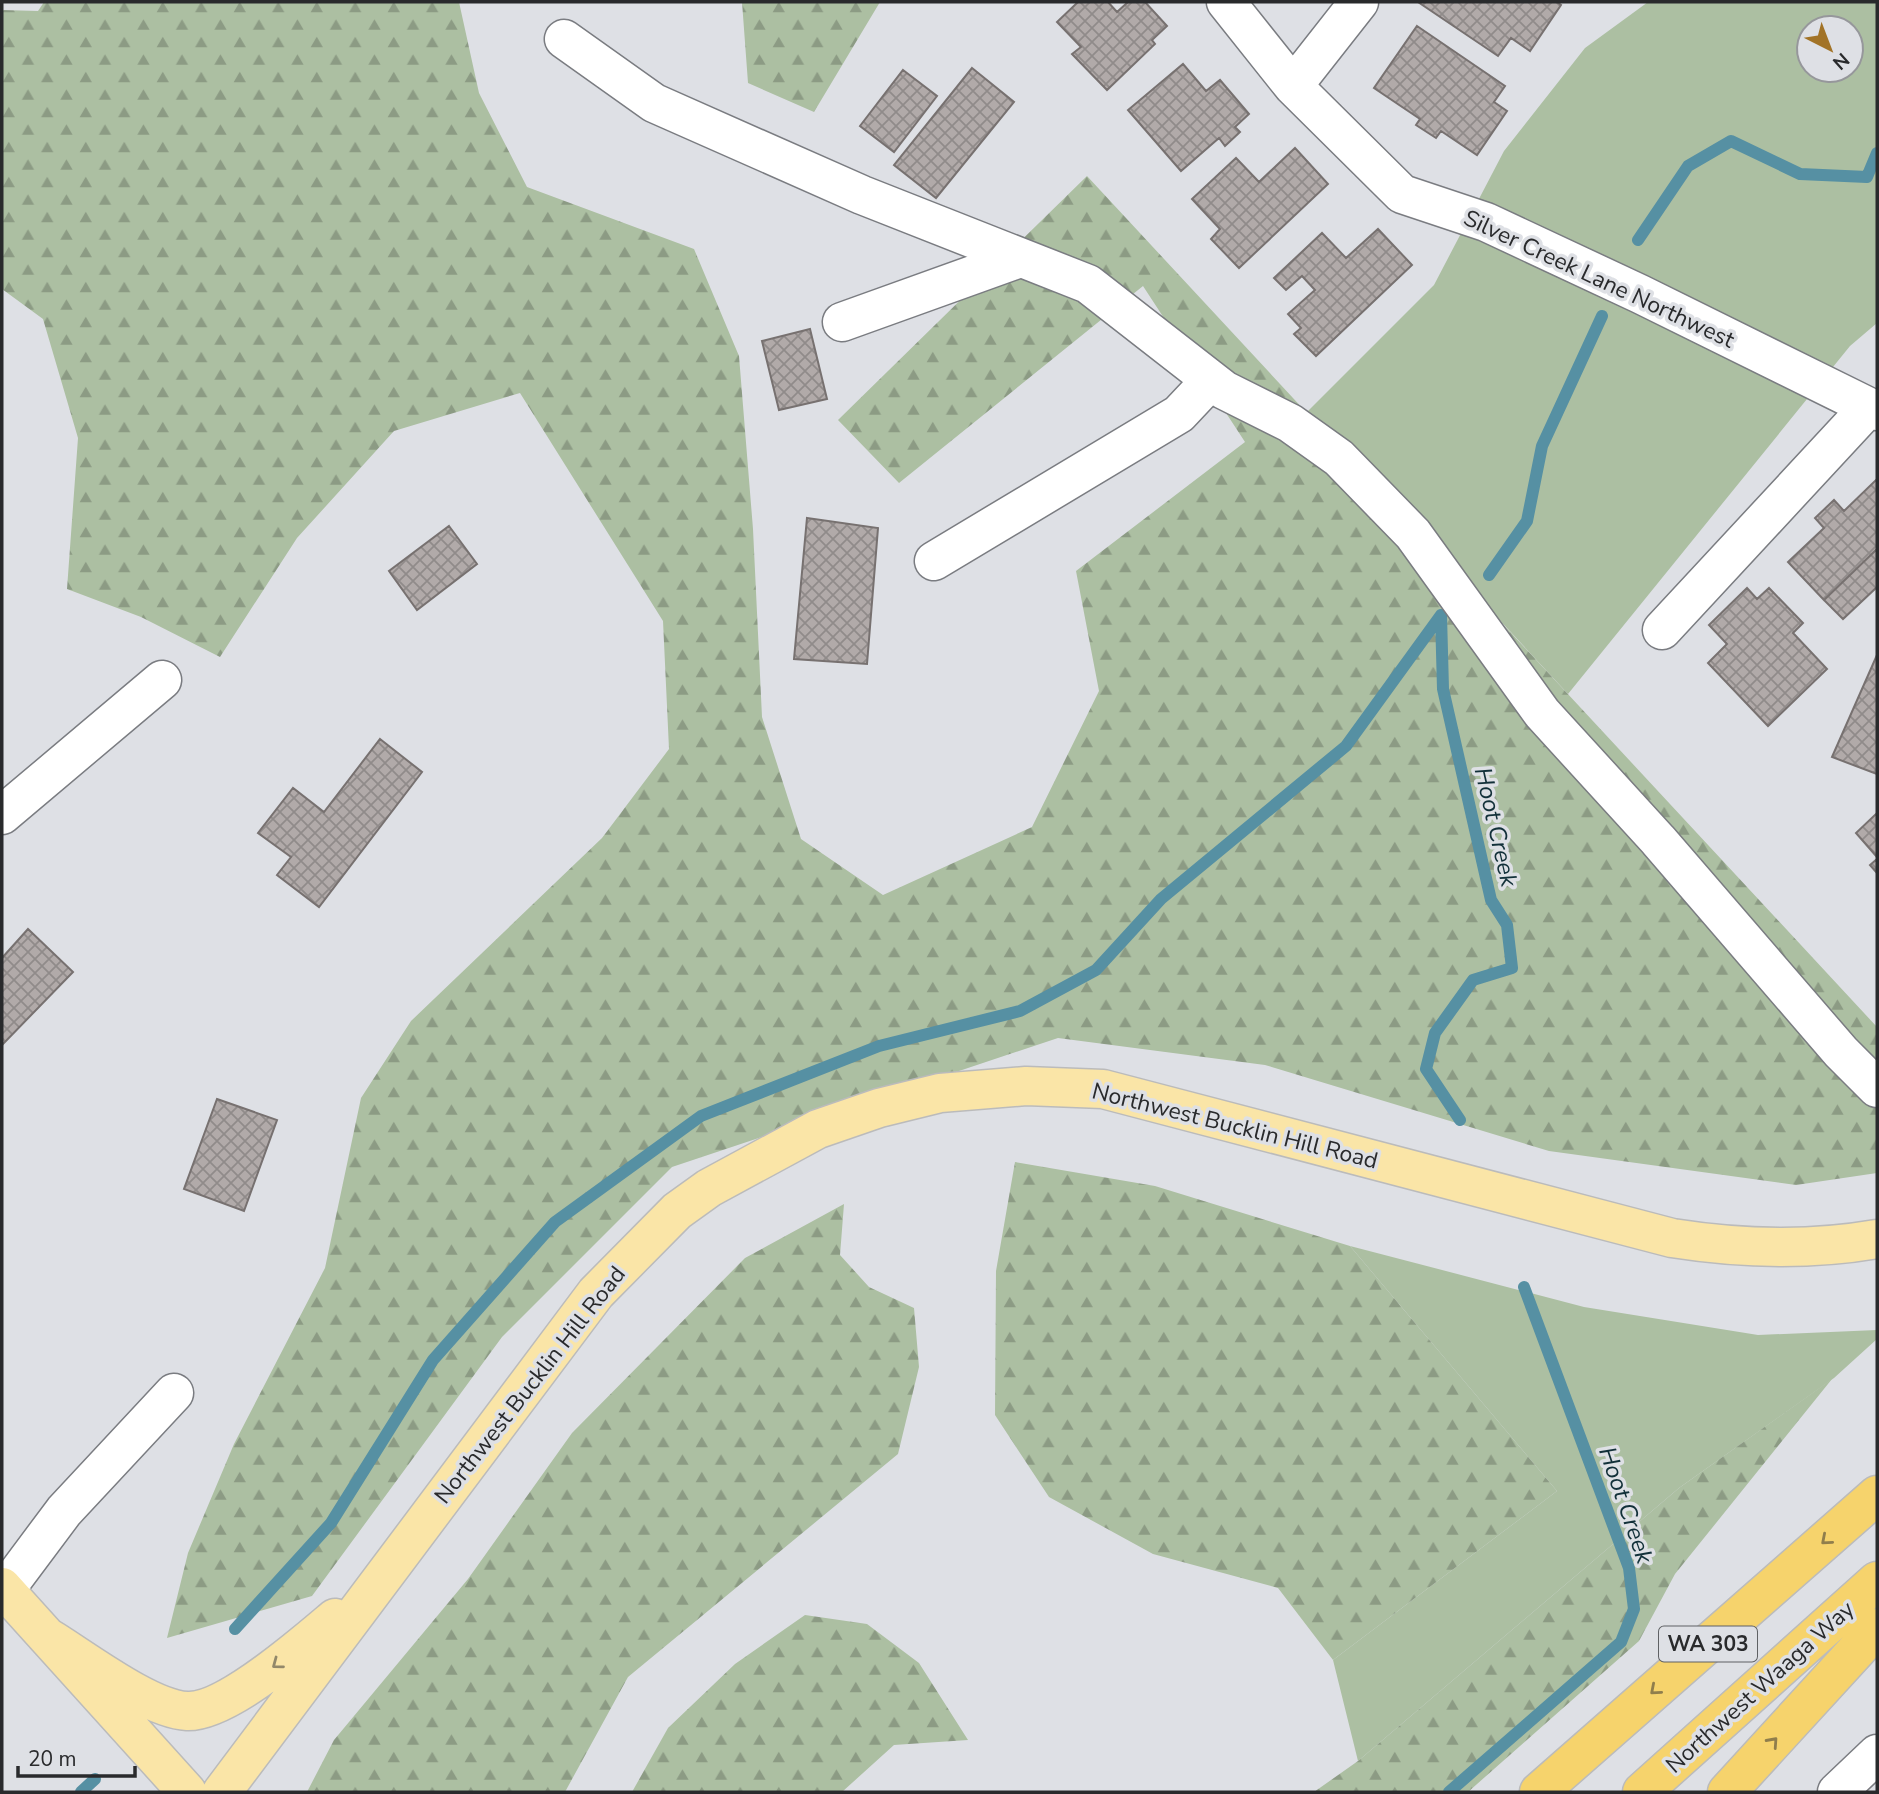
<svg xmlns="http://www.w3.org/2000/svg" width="1879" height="1794" viewBox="0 0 1879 1794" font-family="'Nunito Sans',sans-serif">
<defs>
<pattern id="forest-firs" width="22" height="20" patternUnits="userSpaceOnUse" patternTransform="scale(1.75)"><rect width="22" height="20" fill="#acbfa2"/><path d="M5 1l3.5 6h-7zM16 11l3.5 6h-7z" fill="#8c9b84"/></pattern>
<pattern id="building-cross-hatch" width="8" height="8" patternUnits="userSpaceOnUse" patternTransform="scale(1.75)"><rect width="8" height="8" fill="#b1aaa9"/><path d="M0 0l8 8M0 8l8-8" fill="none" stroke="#908b8a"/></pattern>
</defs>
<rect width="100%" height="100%" fill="#dee0e5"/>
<path fill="#acbfa2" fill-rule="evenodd" d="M1648,2H1877V323L1850,346L1568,694L1307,412L1434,285L1504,151L1585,48ZM1809,28H1851V70H1809Z
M1350,1246L1584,1307L1758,1335L1877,1330V1339L1834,1378L1679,1488L1358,1761L1333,1660L1557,1491Z"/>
<path fill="url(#forest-firs)" d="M44,2H459L479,93L527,187L694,249L739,356L753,529L762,717L801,839L883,895L1032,827L1099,691L1076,571L1245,442L1143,286L899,483L838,420L1087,176L1877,1027V1173L1796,1185L1549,1151L1265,1065L1058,1038L672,1167L502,1337L312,1596L167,1638L188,1553L234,1444L325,1268L361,1098L411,1021L602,838L669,749L663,621L520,393L394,431L297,538L220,657L141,617L67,589L78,438L43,319L2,289V10L38,11Z
M742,2H880L814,112L748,83Z
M1015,1162L1155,1186L1350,1246L1557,1491L1333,1660L1278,1588L1153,1554L1049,1497L995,1415L996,1271Z
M844,1204L840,1255L869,1287L914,1308L919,1367L898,1454L628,1677L565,1792H307L334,1740L468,1579L572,1433L745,1258Z
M1832,1379L1675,1574L1639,1641L1468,1792H1314L1358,1761L1679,1488Z
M805,1615L867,1624L919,1663L968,1740L894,1745L842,1792H632L668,1728L735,1664Z"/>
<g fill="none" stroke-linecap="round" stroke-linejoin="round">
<path stroke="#5690a3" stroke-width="12" d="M1638,240L1688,166L1731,141L1800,174L1867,177L1877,153
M1489,575L1527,521L1542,446L1602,316
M1441,615L1443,689L1491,900L1507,925L1512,968L1473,980L1435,1033L1426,1069L1460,1120
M235,1629L331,1523L433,1360L555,1222L701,1116L879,1046L1020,1011L1096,970L1161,899L1346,746L1441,615
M81,1792L95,1779
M1449,1792L1621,1642L1634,1609L1629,1568L1524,1287"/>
</g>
<path fill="url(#building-cross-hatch)" stroke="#777170" stroke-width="2" d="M1078,2H1108L1117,12L1128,2H1145L1167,26L1152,40L1155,44L1107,90L1072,54L1081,47L1057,22Z
M1418,2H1557L1561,5L1530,51L1511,38L1498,56Z
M1417,26L1505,86L1494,102L1507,111L1477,155L1441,131L1436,138L1416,125L1420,119L1374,88Z
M1183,64L1206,91L1220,80L1249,114L1235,127L1240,132L1225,146L1219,138L1181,171L1128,110Z
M972,68L1014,102L936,198L894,165Z
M903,70L937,96L894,152L860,126Z
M1295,148L1328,184L1239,268L1211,239L1220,229L1192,199L1236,158L1259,182Z
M1378,229L1412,265L1316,356L1294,334L1301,328L1288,314L1315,290L1302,276L1286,290L1274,278L1322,233L1346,258Z
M810,329L827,399L779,410L762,341Z
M1877,479V549L1824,600L1788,562L1824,528L1815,518L1834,500L1844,511Z
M807,518L878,528L867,664L794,659Z
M449,526L477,564L417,610L389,571Z
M1877,549V587L1843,619L1824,600Z
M1747,588L1757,599L1769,588L1803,623L1793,633L1827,669L1768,726L1708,663L1727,644L1709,625Z
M1877,655V774L1832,757Z
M380,739L422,772L319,907L277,875L291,857L258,833L293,788L324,812Z
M1877,813V857L1856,833Z
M1877,859V873L1870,865Z
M28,929L73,972L2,1045V958Z
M217,1099L277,1120L244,1211L184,1189Z"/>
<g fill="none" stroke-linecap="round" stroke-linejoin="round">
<g stroke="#7a7c81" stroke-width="41">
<path id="minor" d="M1226,2L1293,86L1402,194L1486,222L1640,294L1877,411
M564,39L654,103L862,195L1088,284L1224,390L1290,423L1339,458L1413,534L1542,713L1658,840L1841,1052L1877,1088
M1293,86L1359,2
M842,322L1020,258
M934,561L1179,414L1211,380
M1662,630L1868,408
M2,815L162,680
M5,1590L64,1511L174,1393
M1837,1792L1877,1754"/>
</g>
<g stroke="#bbb" stroke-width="41">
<path id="major" d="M2,1587L187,1792
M46,1636C81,1657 148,1709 187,1711C226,1713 304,1644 335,1618
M222,1792L596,1293L677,1211L709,1188L818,1129L879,1108L940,1093L1026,1086L1103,1089L1672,1238C1742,1249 1808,1251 1877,1239"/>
</g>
<g stroke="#bbb" stroke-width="41">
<path id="highway" d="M1539,1792L1877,1495
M1642,1792L1877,1581
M1727,1792L1877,1628"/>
</g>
<use href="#minor" stroke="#fff" stroke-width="38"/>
<use href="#major" stroke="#fae5a7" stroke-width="38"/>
<use href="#highway" stroke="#f6d36c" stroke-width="38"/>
</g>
<defs><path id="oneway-chevron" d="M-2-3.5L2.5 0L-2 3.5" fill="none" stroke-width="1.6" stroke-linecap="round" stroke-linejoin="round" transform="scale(1.75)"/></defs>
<g stroke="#907e4c">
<use href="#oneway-chevron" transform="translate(1826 1540) rotate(139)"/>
<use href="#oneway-chevron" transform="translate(1655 1690) rotate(139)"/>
<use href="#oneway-chevron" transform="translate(1773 1742) rotate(-48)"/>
</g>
<use stroke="#92886a" href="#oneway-chevron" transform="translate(277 1664) rotate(143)"/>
<g text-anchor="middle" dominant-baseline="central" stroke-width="7" stroke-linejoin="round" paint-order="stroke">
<rect fill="#dee0e5" stroke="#5f6164" stroke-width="2" x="1659" y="1626.5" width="98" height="35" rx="5"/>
<g font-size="21" font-weight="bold" fill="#292a2c">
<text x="1708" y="1644">WA 303</text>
</g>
<g font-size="23" fill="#292a2c" stroke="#dee0e5">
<text transform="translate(1599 279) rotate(25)">Silver Creek Lane Northwest</text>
<text transform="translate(1235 1126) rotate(14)">Northwest Bucklin Hill Road</text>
<text transform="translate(530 1385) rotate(-52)">Northwest Bucklin Hill Road</text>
<text transform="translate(1760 1687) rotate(-42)">Northwest Waaga Way</text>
</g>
<g font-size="24" font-style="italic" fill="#123039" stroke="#dee0e5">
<text transform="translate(1496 827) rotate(77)">Hoot Creek</text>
<text transform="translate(1626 1505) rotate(71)">Hoot Creek</text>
</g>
</g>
<rect width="1879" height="1794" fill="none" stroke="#292a2c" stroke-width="7"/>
<g transform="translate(1830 49) rotate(138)"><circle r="33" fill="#dee0e5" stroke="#96979b" stroke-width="2"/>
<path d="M0-5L12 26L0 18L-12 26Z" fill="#a27327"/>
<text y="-10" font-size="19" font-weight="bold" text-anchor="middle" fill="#292a2c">N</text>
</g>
<path d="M18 1766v10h117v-10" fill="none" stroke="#292a2c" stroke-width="3.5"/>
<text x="28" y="1766" font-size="21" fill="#292a2c" stroke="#dee0e5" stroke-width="5" paint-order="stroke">20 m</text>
</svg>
